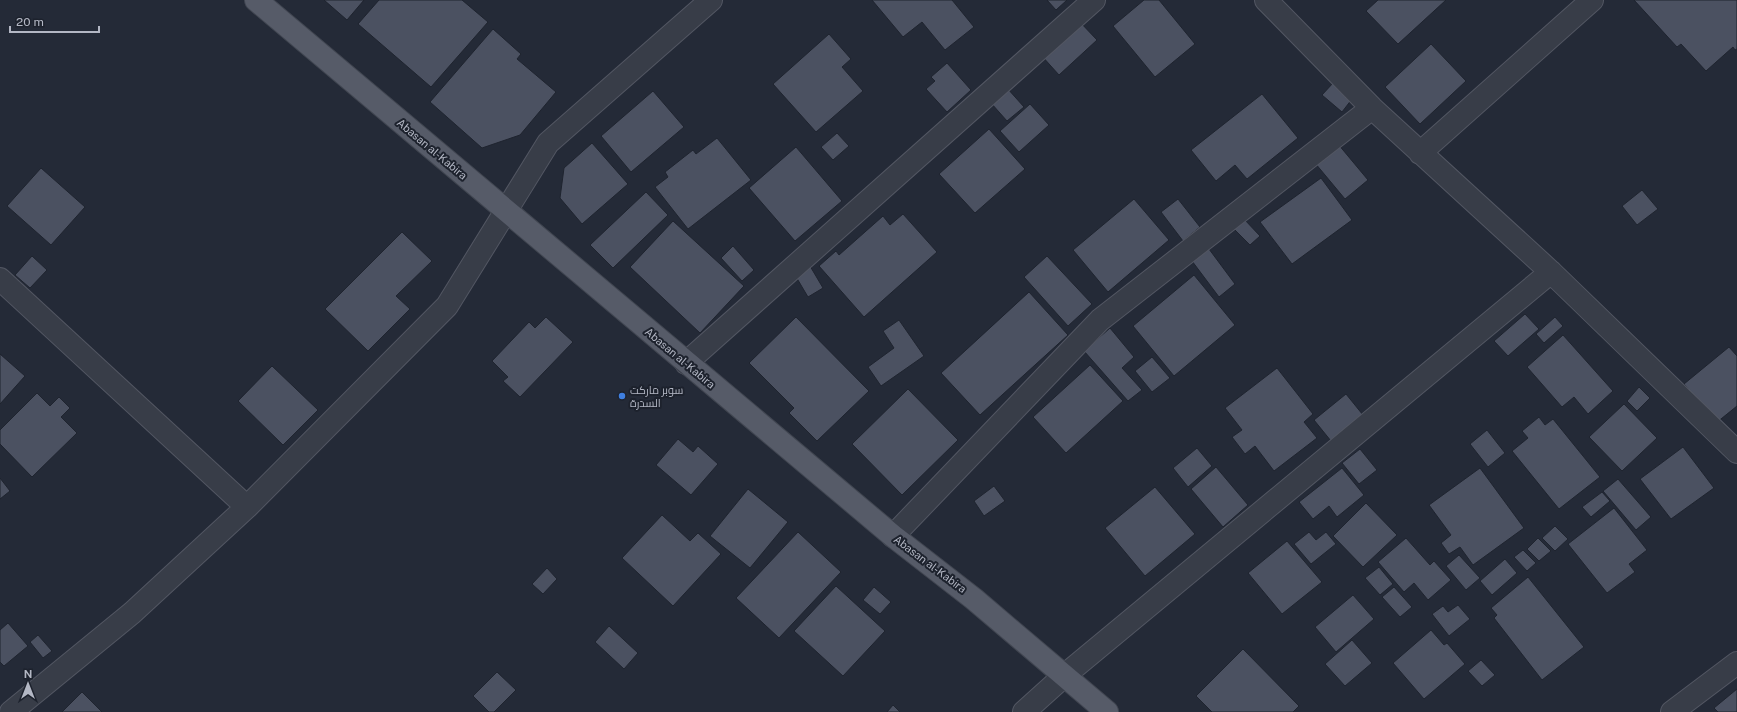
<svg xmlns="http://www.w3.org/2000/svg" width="1737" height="712" viewBox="0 0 1737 712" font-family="'Public Sans',Cairo,sans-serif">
<rect width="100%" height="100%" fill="#242a37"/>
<path fill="#4b5161" stroke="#1f242f" d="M324,0H364L347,20Z
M379,0H462L488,22L431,87L358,24Z
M872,0H952L974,27L945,50L922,22L903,37Z
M1047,0H1067L1056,10Z
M1144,0H1159L1195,44L1155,77L1113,26Z
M1378,0H1446L1398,44L1366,11Z
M1634,0H1737V49L1735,50L1733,47L1706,71L1681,44L1677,47Z
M1079,21L1097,40L1059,75L1041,55Z
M493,29L521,54L517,59L556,92L520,135L482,148L430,102Z
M829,34L851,59L842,67L863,91L816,132L773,84Z
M1431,44L1466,81L1420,124L1385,87Z
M947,63L971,90L947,112L926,89L935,81L931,77Z
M1333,83L1352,99L1342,112L1322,95Z
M1007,88L1024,107L1007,121L991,103Z
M653,91L684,127L631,172L601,136Z
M1262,94L1298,138L1247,179L1235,165L1216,181L1191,150Z
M1030,104L1049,125L1019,152L1000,131Z
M989,129L1025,169L975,213L939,174Z
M837,133L849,146L833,160L821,147Z
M717,138L751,180L688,229L655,187L668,177L665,172L693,150L696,154Z
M592,143L628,184L582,224L560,198L564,168Z
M1338,144L1368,180L1345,199L1315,163Z
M796,147L842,201L795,241L749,188Z
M41,168L85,207L51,245L7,206Z
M1321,178L1352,220L1292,264L1260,222Z
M1642,190L1658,209L1637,225L1622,206Z
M646,192L668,215L613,268L590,245Z
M1134,199L1169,240L1108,292L1073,250Z
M1178,199L1200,227L1183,241L1161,212Z
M903,214L937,252L864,317L819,266L836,251L839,255L883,216L890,225Z
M1244,219L1260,236L1250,245L1234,229Z
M673,221L744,286L700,333L630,267Z
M402,232L432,261L396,296L410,309L368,351L325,309Z
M733,246L754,270L742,281L721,258Z
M1209,249L1235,284L1219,297L1192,261Z
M32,256L47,270L30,288L15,275Z
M1047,256L1092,304L1068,326L1024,277Z
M810,266L823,288L808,297L795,275Z
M1194,275L1235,325L1174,376L1133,326Z
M1029,292L1068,335L980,415L941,373Z
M1525,314L1539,329L1508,356L1494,341Z
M546,317L573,342L520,397L503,381L508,377L492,361L529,322L535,328Z
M796,317L869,391L817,441L789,413L794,408L749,363Z
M1555,317L1563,326L1544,343L1536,334Z
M899,320L924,356L881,386L868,367L894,348L883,331Z
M1110,328L1134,357L1122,368L1142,390L1128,401L1084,351Z
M1563,335L1613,391L1588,414L1574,397L1562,407L1527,367Z
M1729,347L1737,356V406L1716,423L1684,384Z
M0,354L25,376L0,404Z
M1152,357L1170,378L1152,392L1135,371Z
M1090,365L1123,401L1066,453L1033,417Z
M272,366L318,410L283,445L238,401Z
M1277,368L1313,414L1304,422L1317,438L1274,471L1255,446L1245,454L1232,437L1242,430L1225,408Z
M1639,387L1650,398L1637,411L1627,401Z
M908,389L958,440L902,495L852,444Z
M37,393L50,406L59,397L70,408L61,417L77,433L32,477L0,444V430Z
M1346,394L1363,415L1331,441L1314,420Z
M1624,404L1657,438L1622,471L1589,437Z
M1539,417L1545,425L1553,419L1600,477L1559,509L1512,451L1528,438L1522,431Z
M1487,430L1505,453L1488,467L1470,444Z
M678,439L693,452L698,446L718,464L691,495L656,465Z
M1683,447L1714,488L1671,519L1640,479Z
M1197,448L1212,466L1188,487L1173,468Z
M1360,449L1377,470L1359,484L1342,463Z
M1216,467L1248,505L1223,527L1191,489Z
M1342,468L1364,495L1337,517L1329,506L1313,519L1299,502Z
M1480,468L1524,528L1473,565L1460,547L1449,554L1441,543L1451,535L1429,505Z
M0,478L10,491L0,499Z
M1618,479L1651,517L1636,530L1603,491Z
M994,486L1005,501L984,516L974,501Z
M1155,487L1195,534L1145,576L1105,528Z
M748,489L788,522L750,568L710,536Z
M1602,492L1610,501L1591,517L1582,507Z
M1366,503L1397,535L1363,567L1333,536Z
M1614,508L1647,550L1629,564L1635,572L1607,593L1568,544Z
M662,515L690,541L698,533L721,554L673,606L622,558Z
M1555,526L1568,539L1555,551L1542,538Z
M798,532L841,572L779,638L736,598Z
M1309,532L1316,540L1326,532L1336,544L1311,564L1294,544Z
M1406,538L1430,565L1434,561L1451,580L1428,600L1414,583L1404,592L1378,562Z
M1538,538L1551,551L1539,561L1527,549Z
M1287,541L1322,582L1282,614L1248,573Z
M1523,550L1536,563L1527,571L1514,557Z
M1459,555L1480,578L1466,590L1446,566Z
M1505,559L1517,573L1492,595L1480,581Z
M1379,567L1393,584L1380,595L1365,578Z
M547,568L557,579L543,594L532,584Z
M1528,577L1584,647L1542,680L1494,618L1497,615L1491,608Z
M836,586L885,631L843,676L794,631Z
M874,587L891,602L880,614L863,600Z
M1394,587L1412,607L1400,617L1382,597Z
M1353,595L1374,619L1336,652L1315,627Z
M1458,605L1470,619L1449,636L1432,614L1443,606L1448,612Z
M8,623L28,646L4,666L0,662V630Z
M609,626L638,653L624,669L595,642Z
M1431,630L1444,645L1447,643L1465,664L1424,699L1393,663Z
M38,635L52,651L43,658L30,642Z
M1352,640L1372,663L1345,686L1325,664Z
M1243,649L1299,706L1293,712H1212L1196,696Z
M1481,660L1495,675L1482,686L1468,671Z
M497,672L516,690L494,712H489L473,696Z
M1737,689V712H1718L1714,708Z
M82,692L102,712H62Z
M893,705L900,712H887Z"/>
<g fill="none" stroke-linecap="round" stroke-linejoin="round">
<g stroke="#535763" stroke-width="24">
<path id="minor" d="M1266,0L1372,108L1551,272L1737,452
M1420,153L1592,0
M0,279L247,507
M686,363L1094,0
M893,536L1100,320L1372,108
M11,712L132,613L247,507L447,306L548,143L711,0
M1024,712L1065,675L1551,272
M1672,712L1737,663"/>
</g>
<g stroke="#414651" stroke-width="24">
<path id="major" d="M256,0L893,536L974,599L1107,712"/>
</g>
<use href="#minor" stroke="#383d48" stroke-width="22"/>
<use href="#major" stroke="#565b68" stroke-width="22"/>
</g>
<circle fill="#3f7fe0" stroke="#1d222d" stroke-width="1.5" cx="622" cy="396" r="4"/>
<g text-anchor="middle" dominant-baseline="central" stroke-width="4" stroke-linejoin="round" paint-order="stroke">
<g font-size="11" fill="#b3b7c4" stroke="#1d222d">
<text transform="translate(432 149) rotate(40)">Abasan al-Kabira</text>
<text transform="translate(680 358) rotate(40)">Abasan al-Kabira</text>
<text transform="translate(930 564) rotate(37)">Abasan al-Kabira</text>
</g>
<g font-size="11" fill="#b3b7c4" stroke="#1d222d" text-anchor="start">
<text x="630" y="390">سوبر ماركت<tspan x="630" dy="13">السدرة</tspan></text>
</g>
</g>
<g transform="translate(28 684)" stroke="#1d222d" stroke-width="3" paint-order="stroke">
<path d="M0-3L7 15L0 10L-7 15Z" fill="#b3b7c4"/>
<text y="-6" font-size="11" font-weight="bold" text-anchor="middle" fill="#b3b7c4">N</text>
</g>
<path d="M10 26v6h89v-6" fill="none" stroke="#b3b7c4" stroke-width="2"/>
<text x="16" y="26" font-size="12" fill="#b3b7c4" stroke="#1d222d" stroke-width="3" paint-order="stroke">20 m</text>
</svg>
